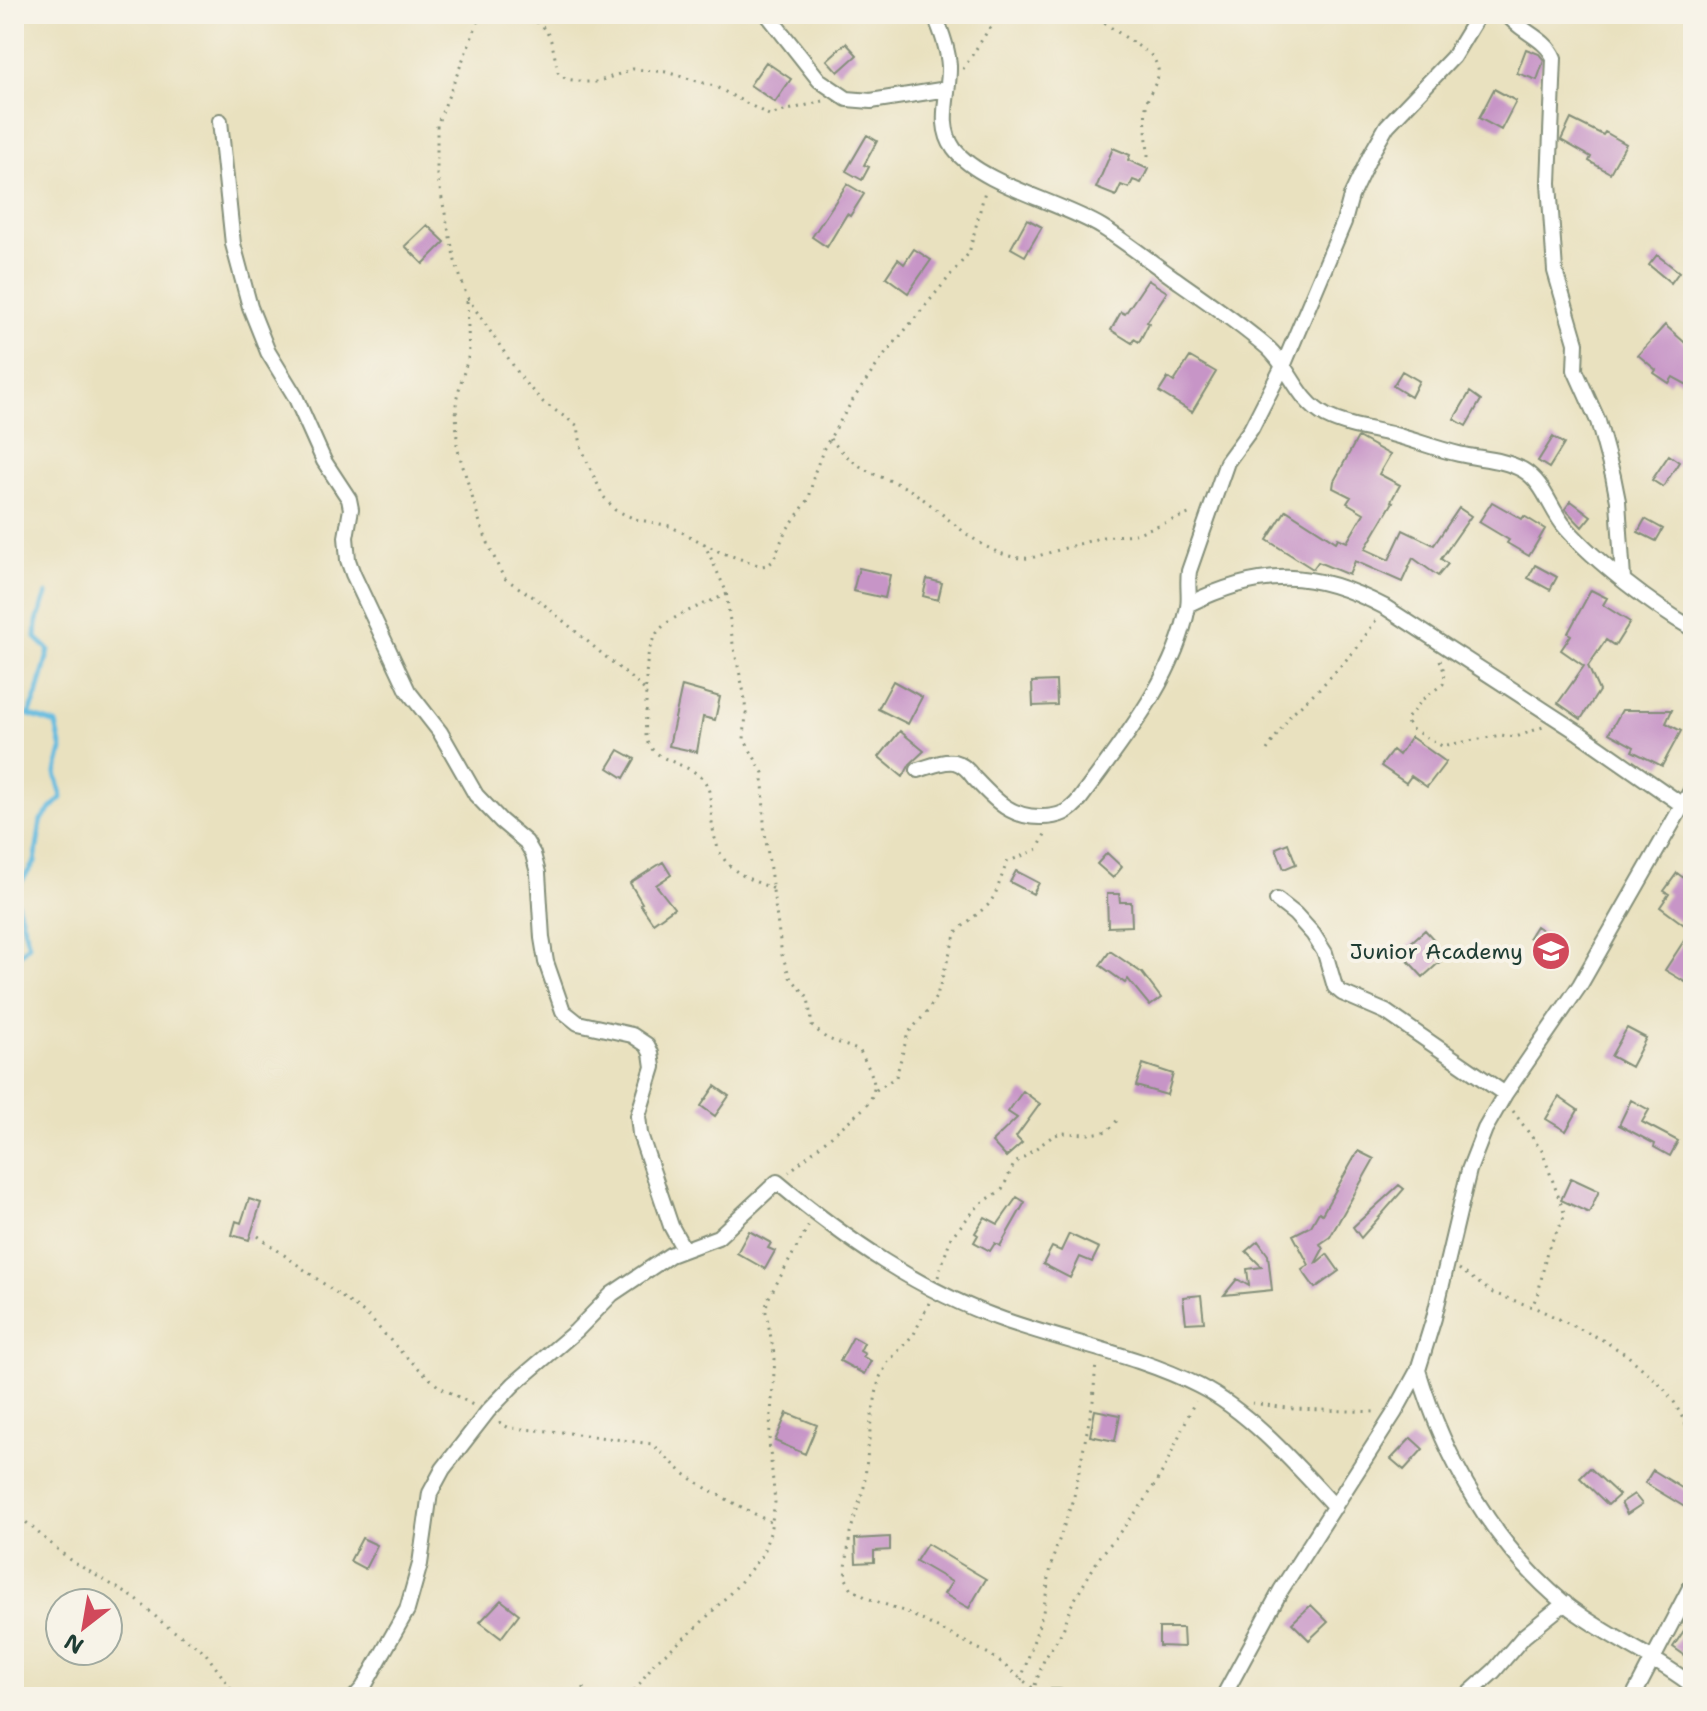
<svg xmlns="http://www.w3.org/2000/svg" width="1707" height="1711" viewBox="0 0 1707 1711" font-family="'Shantell Sans',sans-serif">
<rect width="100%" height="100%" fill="#f7f3e8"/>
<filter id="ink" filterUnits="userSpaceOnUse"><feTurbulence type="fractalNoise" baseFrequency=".0125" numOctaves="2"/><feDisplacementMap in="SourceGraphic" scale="16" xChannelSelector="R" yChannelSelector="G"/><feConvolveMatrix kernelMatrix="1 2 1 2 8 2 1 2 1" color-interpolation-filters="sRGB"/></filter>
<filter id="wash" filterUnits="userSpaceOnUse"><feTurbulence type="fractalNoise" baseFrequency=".006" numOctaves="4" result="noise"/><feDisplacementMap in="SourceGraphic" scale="32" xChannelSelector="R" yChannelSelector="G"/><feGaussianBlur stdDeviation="1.8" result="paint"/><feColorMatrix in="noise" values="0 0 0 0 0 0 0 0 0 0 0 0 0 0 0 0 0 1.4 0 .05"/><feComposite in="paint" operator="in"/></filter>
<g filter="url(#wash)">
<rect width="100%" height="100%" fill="#e9e1bf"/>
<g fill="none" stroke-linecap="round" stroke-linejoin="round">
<path stroke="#63bbe0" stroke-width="5" d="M14,960L29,945L14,892L35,862L41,820L62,797L56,773L62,750L56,724L29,715L37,696L49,650L36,638L37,621L47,594"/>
</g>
<g id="blocks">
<path fill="#c795c7" d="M846,43L857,55L838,72L827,60Z
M1526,49L1539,54L1544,60L1537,80L1517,73Z
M766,62L791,79L775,102L750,85Z
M1494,89L1516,101L1501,130L1479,118Z
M1571,119L1603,135L1605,132L1626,144L1610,173L1589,161L1591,157L1561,140Z
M867,135L877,141L864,165L869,167L862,180L846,171Z
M1113,148L1130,155L1128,160L1148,169L1141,183L1133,180L1129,188L1121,185L1116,196L1096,188Z
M847,184L864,194L850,216L847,214L827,247L812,237Z
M1027,219L1042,227L1025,256L1011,248Z
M427,225L445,242L423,264L405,246Z
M914,249L931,260L908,293L886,277L898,259L904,264Z
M1657,255L1679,272L1671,283L1649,265Z
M1148,280L1167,292L1147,322L1149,323L1139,342L1134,339L1132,343L1111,330L1121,312L1125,314Z
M1665,325L1693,350V388L1673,377L1669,383L1654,373L1656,370L1638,355Z
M1190,357L1216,372L1192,412L1159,392L1168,378L1174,382Z
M1402,371L1419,381L1411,397L1393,386Z
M1470,392L1481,400L1466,426L1454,419Z
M1358,437L1390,455L1379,474L1400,485L1391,501L1393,502L1365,549L1389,560L1403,530L1434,545L1459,508L1471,516L1441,559L1448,564L1438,576L1413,558L1402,582L1355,561L1349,575L1318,562L1313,569L1267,540L1286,510L1336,542L1338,538L1347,542L1364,513L1347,503L1351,497L1333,488L1334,481Z
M1553,437L1564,444L1549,468L1538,461Z
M1669,455L1679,462L1663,487L1652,480Z
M1571,501L1591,516L1582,527L1565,509Z
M1492,502L1522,519L1524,516L1545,529L1529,556L1507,543L1509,540L1479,522Z
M1645,519L1663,529L1656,541L1638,532Z
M1535,565L1557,577L1550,590L1528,578Z
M859,568L890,575L885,598L853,591Z
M927,579L942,583L938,600L923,596Z
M1591,590L1607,598L1603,605L1630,622L1615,646L1606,640L1588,666L1599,691L1581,719L1558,703L1584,666L1561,650L1571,635L1568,633Z
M893,681L922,697L908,724L878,709Z
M1056,681L1057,705L1033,706L1032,682Z
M682,686L720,697L715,720L703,717L697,752L669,746Z
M1622,710H1672L1666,723L1681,731L1662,766L1632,751L1634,747L1609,733Z
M900,731L924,751L910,764L903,777L879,757Z
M1411,737L1446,762L1427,787L1411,776L1406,783L1381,766L1393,750L1399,755Z
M619,750L635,759L624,778L608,768Z
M1288,843L1296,864L1284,869L1276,848Z
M1107,853L1122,867L1113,878L1097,864Z
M663,862L671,875L656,885L674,908L653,923L640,904L642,903L630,883Z
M1016,871L1039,883L1033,894L1010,882Z
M1677,873L1693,885V969L1685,982L1665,970L1691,930L1660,907L1669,894L1664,891Z
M1107,894H1119L1120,902H1131L1132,926L1108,927Z
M1536,926L1557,940L1549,951L1529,937Z
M1425,930L1436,942L1431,946L1443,959L1423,977L1400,952Z
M1110,951L1142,973L1161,998L1150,1006L1128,979L1125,983L1100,965Z
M1627,1028L1646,1038L1631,1067L1611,1056Z
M1143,1064L1173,1074L1167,1095L1136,1086Z
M715,1086L729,1096L715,1116L701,1106Z
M1023,1091L1040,1104L1016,1137L1022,1143L1006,1157L992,1142L1017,1118L1008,1112Z
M1559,1097L1578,1110L1566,1131L1546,1119Z
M1631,1100L1649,1110L1642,1122L1678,1141L1670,1156L1654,1147L1655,1144L1619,1125Z
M1358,1151L1374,1159L1330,1237L1320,1244L1323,1249L1315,1264L1327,1254L1339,1271L1315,1288L1302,1270L1309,1265L1293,1235L1311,1226L1319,1212L1322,1214Z
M1571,1178L1599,1191L1589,1213L1561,1200Z
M1399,1185L1404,1189L1361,1238L1353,1227Z
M1017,1197L1025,1202L1000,1246L995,1243L990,1251L974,1242L978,1235L975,1233L985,1217L998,1224Z
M249,1199L261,1203L249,1240L232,1235L236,1221L241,1223Z
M749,1231L771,1243L768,1248L775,1251L765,1269L737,1253Z
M1069,1234L1099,1248L1092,1262L1080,1257L1070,1278L1043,1264L1052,1247L1061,1251Z
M1258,1241L1268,1255L1272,1290L1224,1295L1237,1279L1249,1286L1247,1269L1262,1267L1246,1251Z
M1201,1295L1204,1322L1186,1323L1183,1297Z
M853,1337L864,1343L860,1351L865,1354L863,1357L871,1361L864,1374L840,1361Z
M1095,1410L1120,1415L1115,1441L1090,1436Z
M787,1413L817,1425L805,1454L775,1441Z
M1411,1438L1423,1449L1404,1470L1391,1459Z
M1590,1468L1619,1495L1608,1505L1580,1478Z
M1653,1470L1693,1495V1512L1645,1483Z
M1634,1494L1642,1504L1627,1514L1621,1503Z
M890,1537V1550L874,1551V1562L856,1563L855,1539Z
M362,1538L377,1545L365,1569L350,1561Z
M927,1544L986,1579L969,1608L944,1594L952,1582L916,1561Z
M501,1600L519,1614L501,1638L480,1622Z
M1311,1605L1328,1622L1309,1640L1292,1623Z
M1693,1617V1661L1673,1647Z
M1159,1628H1183L1184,1647L1159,1646Z"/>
</g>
</g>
<g filter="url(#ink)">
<use href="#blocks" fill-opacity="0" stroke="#848f7a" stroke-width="2"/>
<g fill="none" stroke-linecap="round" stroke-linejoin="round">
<g stroke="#848f7a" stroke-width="18">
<path id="street" d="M767,14L819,80L847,99L871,101L947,89
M934,14C941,30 948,48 949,66C950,94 936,124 954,149C980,184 1061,202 1102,227C1126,242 1148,260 1171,276C1204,299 1238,322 1268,348C1291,369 1297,400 1326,416C1348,427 1372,429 1395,435C1417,441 1437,449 1459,454C1480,459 1504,459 1523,470C1545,483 1550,510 1566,528C1597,563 1652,605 1693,629
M1507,14C1519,31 1546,38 1554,58L1549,183L1555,271L1576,343L1575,370L1598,421L1613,476L1618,501L1623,579
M220,121L233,244L250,307L268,352L295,396L324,461L349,499L351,509L346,537L348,560L353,574L408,691L440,732L476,795L501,821L526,842L533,854L538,873L542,938L546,962L563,1011L578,1023L632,1035L647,1045L651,1053L653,1067L638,1116L640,1134L671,1226L683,1248
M1189,604C1262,568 1313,569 1385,607L1579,733L1681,804
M918,770C929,767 943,760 954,762C963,764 969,771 974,778C994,799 1010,818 1042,817C1059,817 1070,812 1080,799C1122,741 1174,680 1188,607C1190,596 1187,583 1189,571L1227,462L1251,429L1284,364L1344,222L1351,196L1371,154L1387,126L1453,57L1479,14
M1277,900L1295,914L1313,934L1325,953L1335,987L1342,993L1386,1012L1505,1094
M1418,1370C1444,1458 1494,1546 1565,1604C1605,1636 1654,1655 1693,1686
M355,1697L363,1688L407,1610L420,1564L430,1493L443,1469L488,1411L514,1384L576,1331L612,1294L670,1255L718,1237L777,1182C845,1239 920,1291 1004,1320C1069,1343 1138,1355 1199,1386C1249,1411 1297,1466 1335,1507
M1044,1697H1059
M1223,1697L1281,1590L1395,1412L1418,1370L1434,1318L1469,1170L1485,1129L1505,1094L1580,985L1693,787
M1465,1697L1494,1671L1524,1636L1565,1603
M1633,1697L1693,1582"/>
</g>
<path stroke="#848f7a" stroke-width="3" stroke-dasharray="2 6" stroke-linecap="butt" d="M481,14L437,125V175L455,261L467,297L525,383L543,402L578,426L581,446L587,461L603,496L615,510L635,519L670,526L720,552L761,566L768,565L773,561L785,532L809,499L814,474L824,448L854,398L882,358L969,253L985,191
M522,14C554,28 551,42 558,72L566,79L585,82H597L633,69L666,72L714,86L769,115L823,101
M1091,14L1150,54C1170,78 1148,86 1146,107C1144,122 1148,142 1148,158
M963,69L987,32L1003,14
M467,301L469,354L456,400L457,447L481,526L497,564L504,578L541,602L646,691
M830,439C841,451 853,463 868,471C883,479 900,483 913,492C949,515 984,561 1031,558L1103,537L1135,534L1194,512
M704,543L726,591L733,644L744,693L746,713L744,739L763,773L764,826L782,955L790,977L808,997L812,1026L826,1038L860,1051C871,1074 883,1087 864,1108L789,1172
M727,594C658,625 644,621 646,703C647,714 643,736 649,745C661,764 692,763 705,782C711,791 710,801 711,812C715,862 729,873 775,889
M1440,660L1445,674L1443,684L1423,699L1406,720L1410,728L1442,746L1501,735L1516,737L1543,727
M1267,750L1292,713L1322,686L1357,648L1376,620
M876,1090L896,1077L908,1033L928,1011L937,995L956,932L988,905L995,895L1007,862L1038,849L1045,834
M1513,1111L1542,1151L1565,1215L1547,1251L1539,1290L1532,1307
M258,1236L368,1316L402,1353L438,1386L473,1405
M1459,1269L1493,1293L1538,1309L1601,1339L1627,1355L1660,1384L1674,1402L1693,1437
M938,1277L951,1237L980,1204L1002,1190L1014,1164L1053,1136L1061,1133L1091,1134L1108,1131L1120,1117
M929,1303L914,1334L888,1362L879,1379L871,1421L864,1487L850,1533L845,1577L852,1589L867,1598L906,1612L991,1655L1034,1689
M1252,1403L1294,1409L1376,1412
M499,1422L509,1428L562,1432L652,1444L683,1473L709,1490L772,1523
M14,1512L70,1560L136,1599L165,1625L204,1651L237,1697
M1021,1680L1043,1612L1052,1561L1074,1496L1093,1401L1096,1362
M1035,1685L1044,1660L1063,1630L1071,1606L1099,1558L1144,1502L1164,1469L1195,1401
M584,1697V1682
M630,1697L655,1662L694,1630L738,1585L762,1555L770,1533L775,1502L769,1441L775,1359L766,1312L767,1301L809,1225"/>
<use href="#street" stroke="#fff" stroke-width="14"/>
</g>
</g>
<defs>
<g id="school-disc" transform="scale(2)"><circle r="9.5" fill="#d1495b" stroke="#f7f3e8"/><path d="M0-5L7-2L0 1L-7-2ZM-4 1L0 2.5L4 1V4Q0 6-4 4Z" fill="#fff"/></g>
</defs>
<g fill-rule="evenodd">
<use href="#school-disc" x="1551" y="951"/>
</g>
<g text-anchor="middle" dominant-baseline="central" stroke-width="8" stroke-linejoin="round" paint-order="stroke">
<g font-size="22" fill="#1f3d34" stroke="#f7f3e8" text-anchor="end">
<text x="1523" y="951">Junior Academy</text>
</g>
</g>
<rect width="1707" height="1711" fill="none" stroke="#f7f3e8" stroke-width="48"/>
<g transform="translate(84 1627) rotate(211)"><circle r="38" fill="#f7f3e8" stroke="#a1aaa0" stroke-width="2"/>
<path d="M0-6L14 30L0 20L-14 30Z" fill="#d1495b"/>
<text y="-12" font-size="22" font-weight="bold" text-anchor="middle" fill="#1f3d34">N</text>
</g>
</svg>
